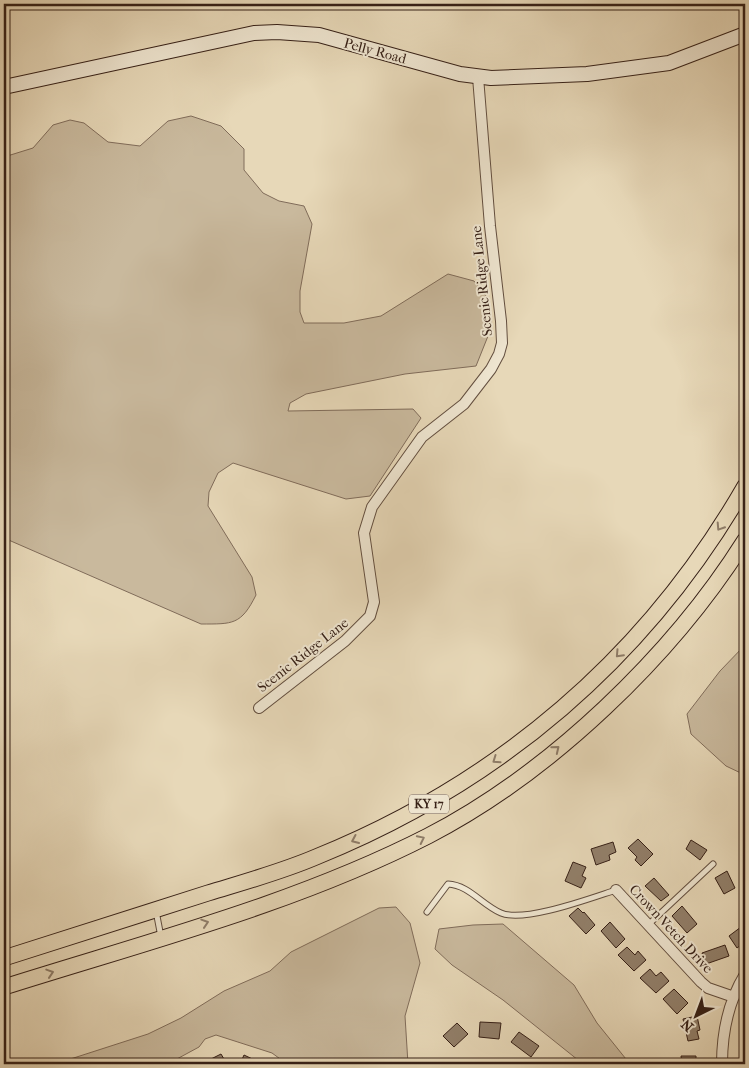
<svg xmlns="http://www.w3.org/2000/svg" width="749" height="1068" viewBox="0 0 749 1068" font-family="'IM FELL French Canon',serif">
<rect width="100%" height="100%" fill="#e7d8b8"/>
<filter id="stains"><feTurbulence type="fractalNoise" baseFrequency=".004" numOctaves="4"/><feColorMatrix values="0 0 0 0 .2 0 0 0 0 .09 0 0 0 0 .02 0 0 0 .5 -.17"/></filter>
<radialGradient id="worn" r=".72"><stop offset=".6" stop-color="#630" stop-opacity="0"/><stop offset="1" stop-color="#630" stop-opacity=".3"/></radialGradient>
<path fill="#c9b99d" stroke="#806c5a" d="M191,116L221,126L244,149V170L263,193L279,201L304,206L312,224L300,291V312L304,323H344L381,316L448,274L474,281L486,296L492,326L476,366L405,374L306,394L290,403L288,411L413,409L421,418L370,496L346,499L233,463L218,473L209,492L208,506L252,577L256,595C241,625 233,624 201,624L4,538V157L33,148L53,125L70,120L84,123L108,142L140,146L168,121Z
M745,645V775L726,766L691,734L687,714L720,671Z
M396,907L410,923L420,963L405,1016L408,1064H287L272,1053L216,1035L205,1039L199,1047L175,1060L163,1064H55L148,1034L181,1018L224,991L270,971L291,952L379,908Z
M503,924L574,985L597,1023L630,1064H583L503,1000L452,965L435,949L439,929L473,925Z"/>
<path fill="#92806b" stroke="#362017" d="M638,839L653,854L641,866L635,860L637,857L628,848Z
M691,840L707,850L700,860L686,849Z
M613,842L616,852L609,855L610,860L596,865L591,849Z
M573,862L586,867L582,876L586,878L581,888L565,881Z
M727,871L735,888L724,894L715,878Z
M654,878L669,895L661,901L645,886Z
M682,906L697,924L687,933L672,916Z
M578,908L583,913L584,912L595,925L586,934L569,916Z
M610,922L625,939L616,948L601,931Z
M745,924V942L737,948L729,936Z
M725,945L729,956L706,964L702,953Z
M627,947L635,955L638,951L646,960L634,971L618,955Z
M650,969L656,976L661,972L669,981L656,993L640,978Z
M674,989L688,1003L677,1014L663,999Z
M697,1016L700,1030L697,1031L699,1039L688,1041L683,1019Z
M480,1022L501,1023L499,1039L479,1037Z
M457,1023L468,1034L454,1047L443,1036Z
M519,1032L539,1046L531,1057L511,1042Z
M221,1054L227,1064H209L207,1061Z
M244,1055L263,1064H240Z
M681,1056H696V1062H701V1064H682Z
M544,1059L547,1064H536Z
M437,1060H452V1064H437Z"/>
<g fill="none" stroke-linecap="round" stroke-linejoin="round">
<g stroke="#624e3f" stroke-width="7">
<path id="lane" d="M156,911L161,937
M427,912L448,884C469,885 482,905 501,913C524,923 591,898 616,890
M648,925L713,864"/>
</g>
<g stroke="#624e3f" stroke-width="12">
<path id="street" d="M259,708L345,641L370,616L374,602L364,533L372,507L422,437L464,404L491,369L499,354L502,343L501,321L490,226L478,77
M616,890L701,982L708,988L734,997
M722,1064C722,1032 728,1002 745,974"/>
</g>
<g stroke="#362017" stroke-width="16">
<path id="secondary" d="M4,87L254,33L277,32L319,35L460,74L491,78L587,74L669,63L745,34"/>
</g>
<g stroke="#362017" stroke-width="17">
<path id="primary" d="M4,958C71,936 140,915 208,893C244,882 281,872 316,857C499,783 646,658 745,486
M4,987C146,942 295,904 428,836C550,773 672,656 745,540"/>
</g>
<use href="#lane" stroke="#efe6d1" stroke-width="5"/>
<use href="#street" stroke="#efe6d1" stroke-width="10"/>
<use href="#secondary" stroke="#efe6d1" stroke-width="14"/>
<use href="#primary" stroke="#e7d8b8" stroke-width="15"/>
</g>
<defs><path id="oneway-chevron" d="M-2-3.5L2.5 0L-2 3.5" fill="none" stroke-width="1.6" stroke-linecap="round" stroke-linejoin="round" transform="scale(1.25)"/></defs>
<g stroke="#8e7c68">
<use href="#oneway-chevron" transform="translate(720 527) rotate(123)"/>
<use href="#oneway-chevron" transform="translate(619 654) rotate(133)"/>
<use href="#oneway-chevron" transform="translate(556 749) rotate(-39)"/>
<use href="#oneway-chevron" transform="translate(496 760) rotate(145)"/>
<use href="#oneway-chevron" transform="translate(421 839) rotate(-26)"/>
<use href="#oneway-chevron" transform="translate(355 840) rotate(156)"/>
<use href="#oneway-chevron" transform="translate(205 923) rotate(-18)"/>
<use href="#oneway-chevron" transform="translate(50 973) rotate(-18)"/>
</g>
<g text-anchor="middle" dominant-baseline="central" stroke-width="4" stroke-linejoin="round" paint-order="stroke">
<rect fill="#efe6d1" stroke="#6e5b4f" stroke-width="1" x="409" y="794.5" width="40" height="19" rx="4"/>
<g font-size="12" font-weight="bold" fill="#362017">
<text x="429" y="804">KY 17</text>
</g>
<g font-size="14" fill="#362017" stroke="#efe6d1">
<text transform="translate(375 51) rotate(15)">Pelly Road</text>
<text transform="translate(482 281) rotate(-96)">Scenic Ridge Lane</text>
<text transform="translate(303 655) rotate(-38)">Scenic Ridge Lane</text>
<text transform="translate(671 929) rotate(47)">Crown Vetch Drive</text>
</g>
</g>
<rect width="749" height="1068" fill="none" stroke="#e7d8b8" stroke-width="20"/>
<rect x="5" y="5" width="739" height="1058" fill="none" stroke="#362017" stroke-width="2.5"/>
<rect x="10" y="10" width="729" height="1048" fill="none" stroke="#362017"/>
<g transform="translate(696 1016) rotate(222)" stroke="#efe6d1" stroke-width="4" paint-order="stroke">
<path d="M0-4L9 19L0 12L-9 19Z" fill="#362017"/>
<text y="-8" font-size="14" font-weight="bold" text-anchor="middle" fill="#362017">N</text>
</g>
<rect width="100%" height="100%" filter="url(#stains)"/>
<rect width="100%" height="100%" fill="url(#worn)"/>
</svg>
